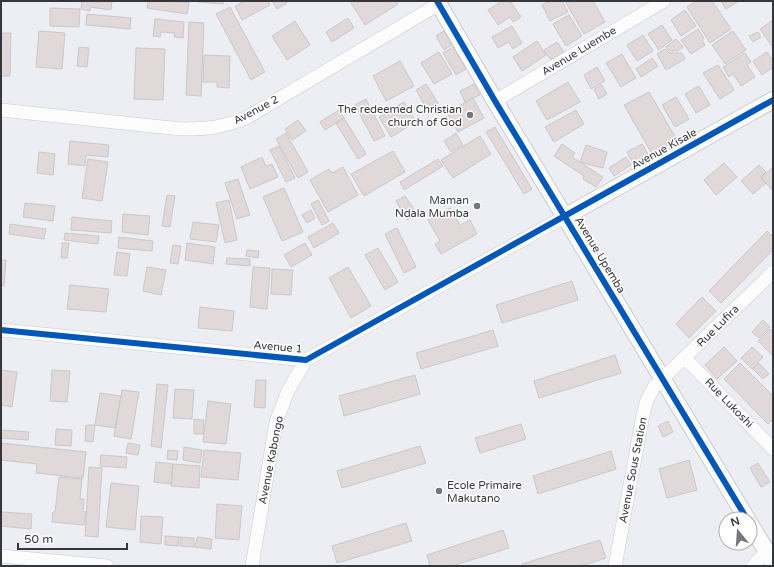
<svg xmlns="http://www.w3.org/2000/svg" width="774" height="567" viewBox="0 0 774 567" font-family="'Varela Round',sans-serif">
<rect width="100%" height="100%" fill="#eceef4"/>
<path fill="#e0d8d9" stroke="#c9c8ca" d="M82,1H112L111,10L90,7V11L81,9Z
M148,1L189,2L187,14L147,8Z
M198,1H224L223,4L198,2Z
M245,1H268L270,5L242,20L235,6Z
M272,1H285L287,3L277,9Z
M350,1H372L373,2L374,1H396L398,4L365,25Z
M502,1H510L521,17L513,22L510,17L498,25L488,10Z
M550,1H562L568,12L550,21L542,5Z
M565,1H593L605,22L584,34Z
M696,1H712L731,29L710,43L687,7Z
M721,1H739L726,9Z
M230,7L265,72L251,80L216,14Z
M50,8L80,9L79,27L50,26Z
M685,10L696,26L681,36L671,20Z
M87,14L131,18L130,29L86,25Z
M569,15L582,36L566,46L553,24Z
M348,18L354,28L332,42L326,32Z
M155,19L184,22L183,38L174,37L175,33L161,32L160,37L153,36Z
M773,20V48L760,29Z
M295,21L310,45L287,60L272,36Z
M189,22L204,23L201,96L186,95Z
M662,25L672,40L659,50L648,34Z
M512,26L522,43L513,49L509,42L498,48L492,37Z
M698,29L704,38L702,40L705,45L691,54L681,40Z
M39,31L65,33L62,69L36,67Z
M444,31L452,45L444,50L436,36Z
M733,31L746,50L725,64L712,45Z
M758,32L761,37L753,42L749,36Z
M1,33H11L10,76H1Z
M643,35L653,51L637,61L627,45Z
M676,39L683,47L678,51H669L666,47Z
M537,41L546,55L522,71L513,57Z
M557,42L564,52L551,60L544,50Z
M79,47L89,48L87,67L77,66Z
M453,47L466,69L456,75L443,53Z
M136,48L165,49L163,100L134,99Z
M665,49L669,53H682L685,59L666,70L657,54Z
M439,52L452,74L434,84L421,63Z
M767,52L773,61V67L762,75L753,61Z
M745,53L751,62L747,65L755,77L741,86L733,74L729,77L723,67Z
M622,54L636,78L621,87L606,63Z
M204,55L230,56L229,88L217,87V82H203Z
M652,58L658,66L641,77L636,69Z
M400,61L414,86L386,101L373,76Z
M718,65L734,90L720,99L703,73Z
M597,67L605,81L591,89L584,75Z
M568,82L580,102L547,120L536,101Z
M426,84L438,103L427,109L416,90Z
M474,84L480,95L465,102L460,91Z
M602,85L607,94L599,99L594,89Z
M699,86L710,105L696,113L685,94Z
M649,92L677,140L652,154L624,105Z
M676,97L689,119L675,127L662,105Z
M473,98L484,118L458,132L447,113Z
M366,99L385,136L374,141L355,105Z
M404,102L416,122L391,137L379,117Z
M339,110L344,118L325,130L320,122Z
M576,110L584,124L554,142L545,127Z
M344,118L366,154L358,159L336,123Z
M298,120L306,131L292,140L285,129Z
M495,127L532,189L524,194L486,132Z
M286,133L308,172L298,178L276,139Z
M456,133L463,145L451,152L444,141Z
M480,136L491,154L453,178L441,160Z
M70,141L109,145L108,157L86,155L85,166L68,164Z
M562,144L575,153L572,157L603,177L596,187L583,179L584,176L554,156Z
M642,144L649,156L634,165L627,152Z
M586,145L607,152L603,168L580,162Z
M279,146L295,178L286,182L270,150Z
M393,151L405,172L364,196L351,174Z
M39,152L55,154L53,175L37,173Z
M262,157L266,166L272,164L278,177L250,189L241,167Z
M626,157L631,165L614,176L609,168Z
M88,159L108,162L102,201L82,198Z
M438,159L443,166L404,190L400,182Z
M724,163L737,177L716,195L704,180Z
M759,165L766,172L761,177L766,183L753,194L741,181Z
M343,167L358,195L328,212L310,180L329,169L332,173Z
M773,167V191L761,178Z
M238,179L250,215L237,219L225,183Z
M284,188L303,232L282,241L263,197Z
M167,195L175,196L170,227L162,226Z
M405,196L417,214L407,220L396,201Z
M229,200L237,240L225,243L216,203Z
M318,200L329,221L322,225L311,204Z
M25,203L55,206L53,221L23,217Z
M450,208L460,225L470,220L477,234L441,254L435,244L440,241L428,220Z
M311,210L315,218L307,223L302,215Z
M123,214L150,216L148,235L122,232Z
M72,217L112,221L111,233L71,230Z
M193,222L219,225L216,242L190,239Z
M333,223L339,233L314,248L308,237Z
M10,224L46,229L44,239L9,234Z
M397,228L416,267L404,273L385,234Z
M767,231L773,237V250L721,303L709,291Z
M65,233L99,236L98,244L64,240Z
M119,237L153,241L152,251L118,248Z
M62,243H69L67,258H61Z
M187,243L215,247L213,264L185,260Z
M305,243L312,255L291,267L284,255Z
M173,245L181,246L178,264L170,263Z
M378,248L398,282L385,290L365,255Z
M247,250L259,251L258,258L246,256Z
M117,252L130,254L127,276L114,275Z
M227,258L250,259V266L226,264Z
M1,260H6L4,286L1,285Z
M147,267L166,270L161,295L143,291Z
M253,267L270,268L267,309L250,307Z
M348,267L371,306L351,318L329,278Z
M272,269L293,270L291,295L271,294Z
M572,281L578,300L502,323L496,305Z
M70,285L109,289L106,312L67,309Z
M702,297L716,311L689,338L676,324Z
M200,307L234,311L232,331L198,328Z
M763,320L770,327L759,338L752,332Z
M770,329L773,332V356L758,341Z
M493,330L498,346L421,369L416,353Z
M724,347L737,361L717,379L705,365Z
M752,347L763,357L752,369L741,358Z
M615,355L621,373L539,398L534,381Z
M740,363L773,396V419L768,424L724,379Z
M759,363L769,374L763,379L753,369Z
M1,370L17,372L12,407L1,405Z
M52,370L70,371L67,402L50,401Z
M415,375L420,394L344,416L339,396Z
M256,380H266L265,408L254,407Z
M157,384L168,385L161,448L151,446Z
M175,389L194,390L192,419L173,418Z
M122,390L139,392L131,439L114,436Z
M100,393L121,396L115,428L95,425Z
M208,401L231,404L226,444L203,442Z
M194,419L204,420L203,434H194Z
M668,421L673,432L663,437L658,426Z
M521,424L526,439L480,453L475,438Z
M86,425H95L93,442L85,441Z
M56,429L72,430L71,446L55,445Z
M1,430L29,432L28,440L1,438Z
M1,443L86,452L83,478L36,473L37,464L1,460Z
M128,443L140,445L138,455L126,453Z
M420,446L426,463L342,488L337,471Z
M184,447L202,450L200,463L183,460Z
M168,450L178,451L177,460L167,459Z
M204,450L241,453L238,480L201,477Z
M611,451L616,469L538,494L533,476Z
M101,455L127,457L126,468L100,466Z
M689,460L697,490L667,498L659,469Z
M156,462L173,464L171,484L154,482Z
M758,463L770,482L761,487L750,468Z
M173,464L200,466L199,488L171,486Z
M89,467L102,468L98,537L85,536Z
M59,477L82,479L80,499H84L83,511L86,512L84,525L52,522L53,512H55Z
M111,483L139,486L135,530L106,527Z
M217,504L242,506L239,540L215,538Z
M1,512L32,514L31,529L1,526Z
M141,516L163,517L161,544L140,542Z
M406,523L412,541L337,563L332,546Z
M503,530L509,548L452,566H430L427,555Z
M165,536L179,537L178,546L165,545Z
M180,537L194,538V547L180,546Z
M197,537L212,539L211,549L195,547Z
M600,540L606,558L581,566H523L522,564Z"/>
<g fill="none" stroke-linecap="round" stroke-linejoin="round">
<g stroke="#c9cbcf" stroke-width="14">
<path id="minor" d="M495,101L664,1
M1,110L181,129C208,129 220,128 246,118L439,4
M1,330L306,360L566,216
M685,358L773,449
M1,556L107,566
M252,566L276,422L288,391L306,360
M615,566L643,415L647,400L654,387L773,272
M753,566L767,551"/>
</g>
<g stroke="#c9cbcf" stroke-width="18">
<path id="tertiary" d="M437,1L495,101L747,519
M566,216L773,100
M750,524L773,562"/>
</g>
<use href="#minor" stroke="#fcfcfd" stroke-width="13"/>
<use href="#tertiary" stroke="#fcfcfd" stroke-width="16"/>
<g stroke="#fff" stroke-width="8">
<path id="cycleway" d="M437,1L495,101L747,519
M1,330L306,360L773,100"/>
</g>
<use href="#cycleway" stroke="#0057b8" stroke-width="6"/>
</g>
<g fill="#76777c" stroke="#fff" stroke-width="1.5">
<circle cx="470" cy="115" r="4"/>
<circle cx="477" cy="206" r="4"/>
<circle cx="439" cy="491" r="4"/>
</g>
<g text-anchor="middle" dominant-baseline="central" stroke-width="3" stroke-linejoin="round" paint-order="stroke">
<g font-size="11" fill="#36373c" stroke="#fff">
<text transform="translate(579 51) rotate(-31)">Avenue Luembe</text>
<text transform="translate(256 110) rotate(-28)">Avenue 2</text>
<text transform="translate(664 149) rotate(-29)">Avenue Kisale</text>
<text transform="translate(600 255) rotate(59)">Avenue Upemba</text>
<text transform="translate(718 326) rotate(-45)">Rue Lufira</text>
<text transform="translate(278 347) rotate(5)">Avenue 1</text>
<text transform="translate(729 403) rotate(46)">Rue Lukoshi</text>
<text transform="translate(271 460) rotate(-79)">Avenue Kabongo</text>
<text transform="translate(633 470) rotate(-79)">Avenue Sous Station</text>
</g>
<g font-size="11" fill="#36373c" stroke="#fff" text-anchor="end">
<text x="462" y="109">The redeemed Christian<tspan x="462" dy="13">church of God</tspan></text>
<text x="469" y="200">Maman<tspan x="469" dy="13">Ndala Mumba</tspan></text>
<text x="447" y="485" text-anchor="start">Ecole Primaire<tspan x="447" dy="13">Makutano</tspan></text>
</g>
</g>
<rect width="774" height="567" fill="none" stroke="#36373c" stroke-width="4"/>
<g transform="translate(738 531) rotate(343)"><circle r="19" fill="#ffffff" stroke="#afafb1"/>
<path d="M0-3L7 15L0 10L-7 15Z" fill="#76777c"/>
<text y="-6" font-size="11" font-weight="bold" text-anchor="middle" fill="#36373c">N</text>
</g>
<path d="M18 543v6h109v-6" fill="none" stroke="#36373c" stroke-width="2"/>
<text x="24" y="543" font-size="12" fill="#36373c" stroke="#ffffff" stroke-width="3" paint-order="stroke">50 m</text>
</svg>
